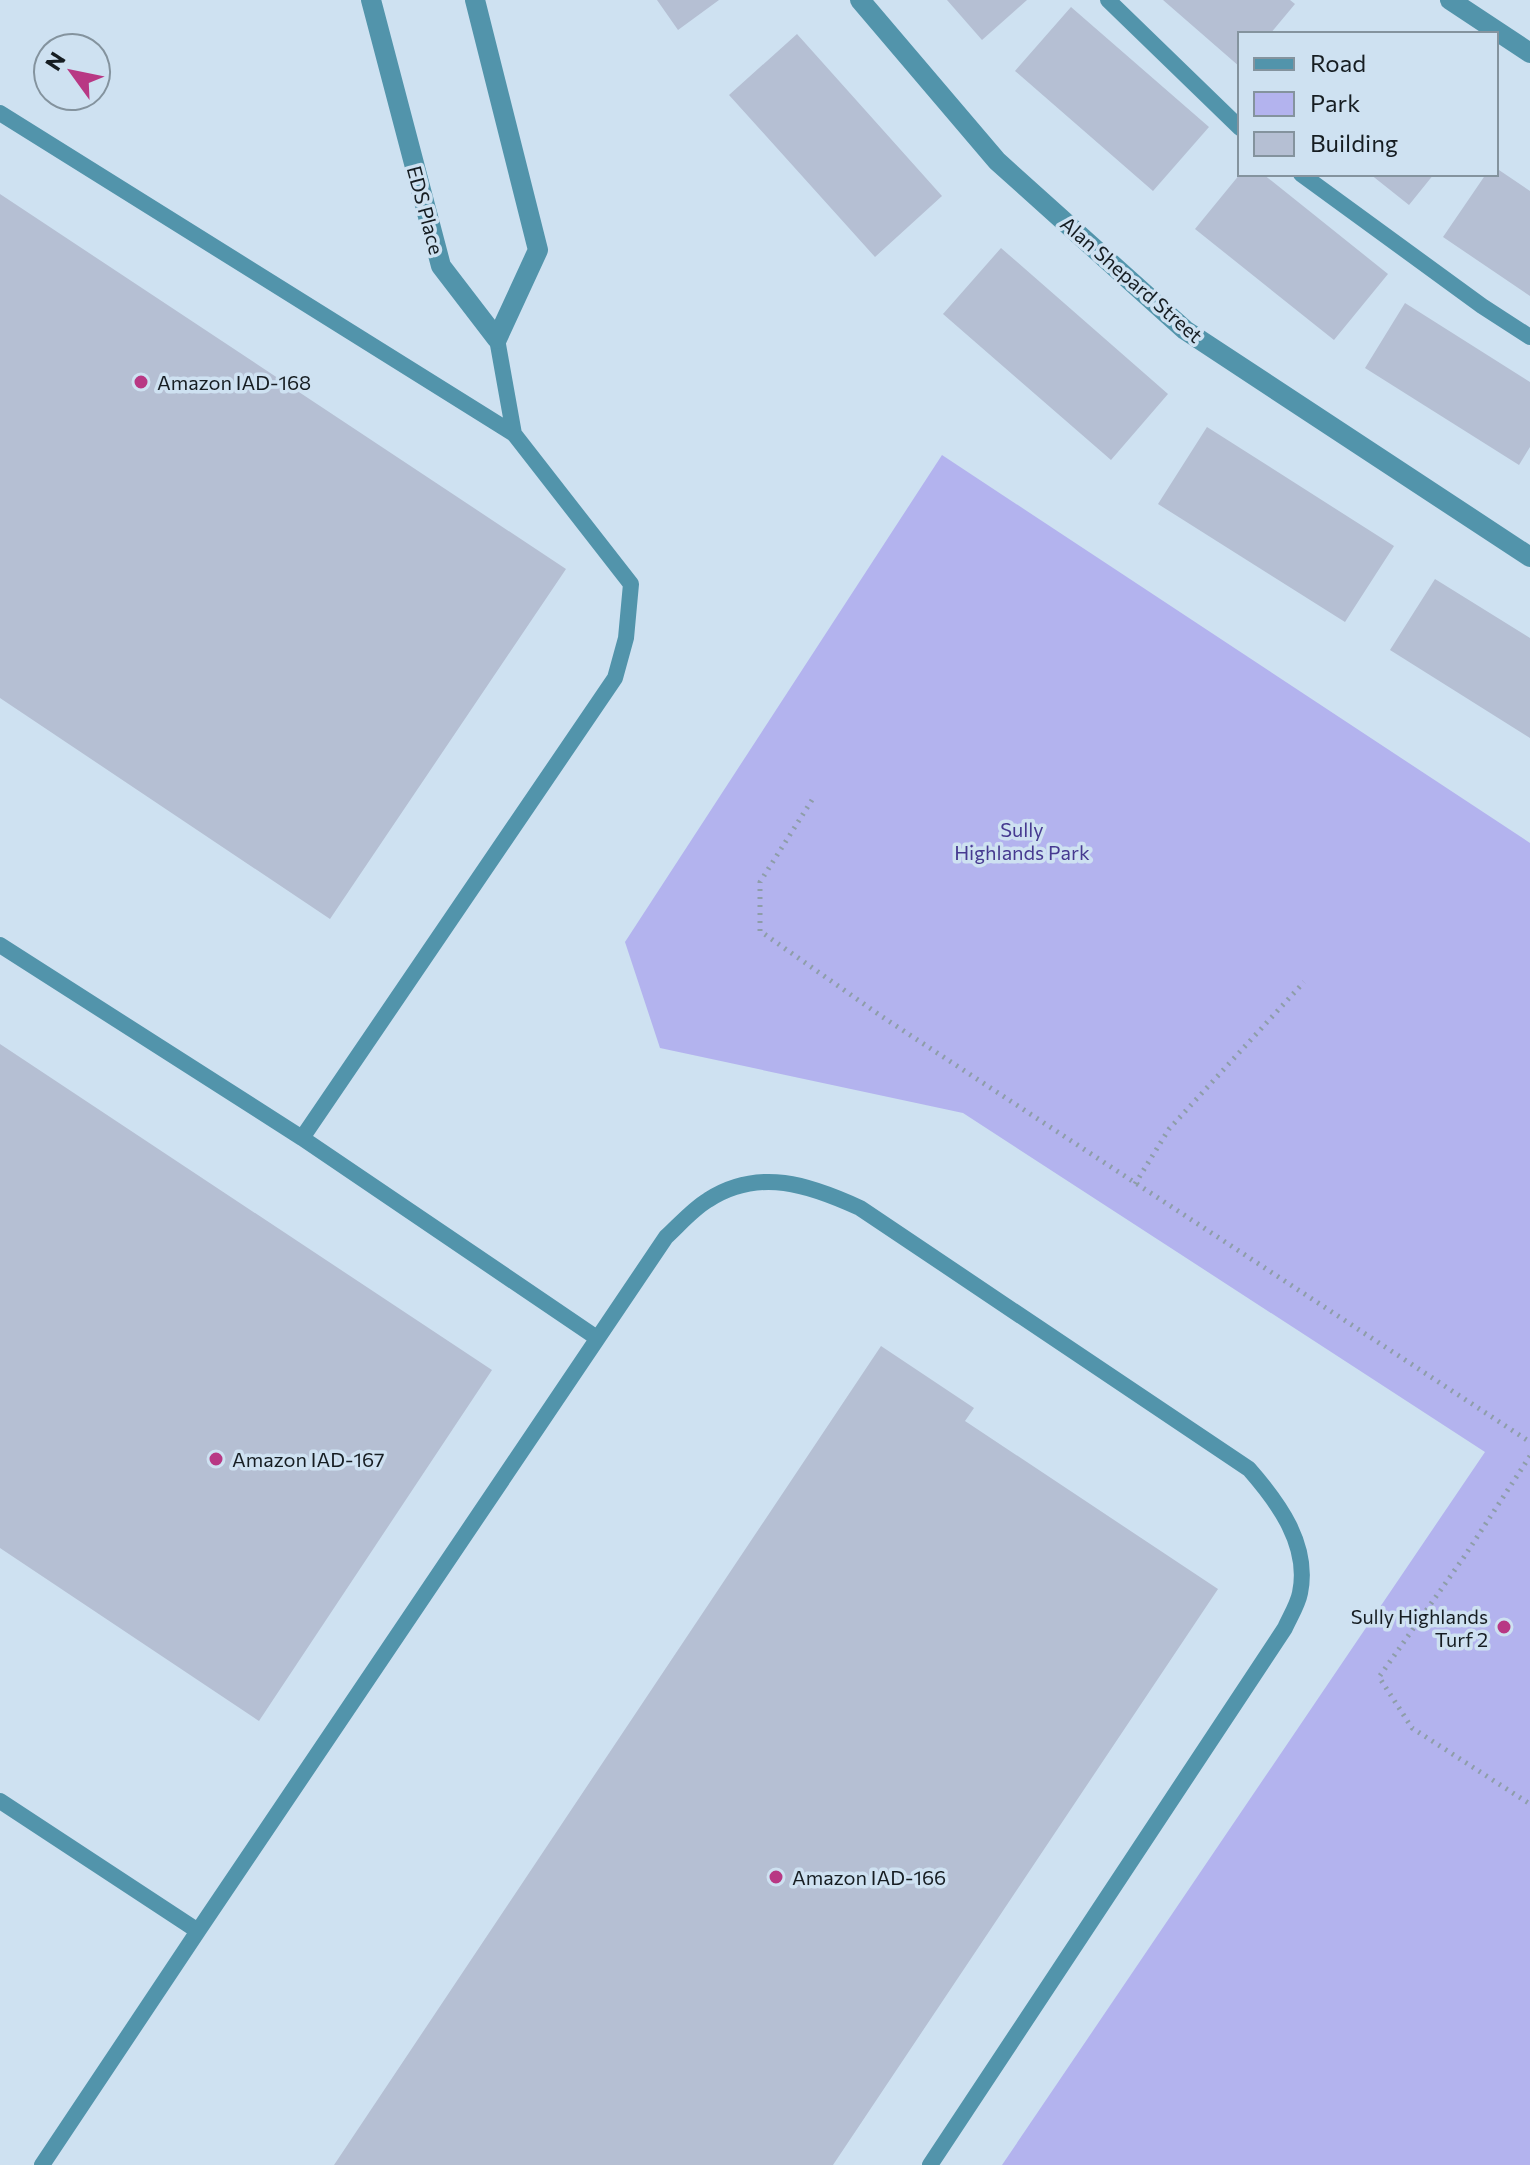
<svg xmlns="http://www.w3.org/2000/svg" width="1530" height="2165" viewBox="0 0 1530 2165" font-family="Commissioner,sans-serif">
<rect width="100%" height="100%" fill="#cee1f1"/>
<path fill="#b3b3ee" d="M942,455L1530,843V2165H1002L1485,1452L963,1113L660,1048L625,942Z"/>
<path fill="#b5bfd3" d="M657,0H719L678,30Z
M947,0H1027L982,40Z
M1163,0H1290L1295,4L1270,34H1240V67Z
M1071,7L1209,127L1153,191L1015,71Z
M797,34L942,196L875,257L729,95Z
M1496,168L1530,191V296L1443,237L1486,174H1496Z
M1240,174H1263L1388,274L1334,340L1195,229Z
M1370,174H1434L1409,205Z
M0,194L566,569L330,919L0,698Z
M1001,248L1168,394L1111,460L943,314Z
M1405,303L1530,382V447L1519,465L1365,368Z
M1207,427L1394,546L1345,622L1158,504Z
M1435,579L1530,638V738L1390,650Z
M0,1044L492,1370L259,1721L0,1548Z
M881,1346L974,1408L965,1421L1218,1589L833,2165H334Z"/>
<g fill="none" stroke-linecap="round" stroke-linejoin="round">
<path stroke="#8e9da9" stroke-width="5" stroke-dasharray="2 6" stroke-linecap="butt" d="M812,800L760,882V931L881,1016L1530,1442
M1135,1184L1169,1129L1304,982
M1530,1456L1464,1557L1379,1677L1412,1728L1530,1804"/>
<path stroke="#5294ab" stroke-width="16" d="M1108,0L1240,128
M0,113L514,434L631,584L626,638L615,678L302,1138L597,1338
M1301,174L1482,306L1530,337
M497,339L514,434
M0,945L302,1138
M0,1801L198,1931L42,2165
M198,1931L666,1237C679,1225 693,1209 708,1200C759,1167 810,1185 860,1208L1249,1469C1278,1502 1310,1545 1300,1593C1298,1604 1290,1617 1285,1628L930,2165"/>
<path stroke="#5294ab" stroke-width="20" d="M371,0L441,266L497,339L538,250L475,0
M860,0L997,161L1185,330L1530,557"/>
<path stroke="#5294ab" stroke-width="20" d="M1450,0L1530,53"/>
</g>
<g fill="#b83884" stroke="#cee1f1" stroke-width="3">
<circle cx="141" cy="382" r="8"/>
<circle cx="216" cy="1459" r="8"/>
<circle cx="1504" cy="1627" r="8"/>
<circle cx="776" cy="1877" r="8"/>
</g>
<g text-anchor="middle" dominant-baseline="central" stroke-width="7" stroke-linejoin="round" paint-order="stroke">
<g font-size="20" fill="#161d22" stroke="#cee1f1">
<text transform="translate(426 210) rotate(75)">EDS Place</text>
<text transform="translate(1132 279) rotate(41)">Alan Shepard Street</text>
</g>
<g font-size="20" fill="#161d22" stroke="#cee1f1" text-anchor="start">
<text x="157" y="382">Amazon IAD-168</text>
<text x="232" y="1459">Amazon IAD-167</text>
<text x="1488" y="1616" text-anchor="end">Sully Highlands<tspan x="1488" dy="23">Turf 2</tspan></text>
<text x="792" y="1877">Amazon IAD-166</text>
</g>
<g font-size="20" fill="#463a90" stroke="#cee1f1">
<text x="1022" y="829">Sully<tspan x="1022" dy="23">Highlands Park</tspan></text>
</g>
</g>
<rect x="1238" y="32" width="260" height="144" fill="#cee1f1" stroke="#84939e" stroke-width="2"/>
<rect x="1254" y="58" width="40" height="12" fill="#5294ab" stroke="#84939e" stroke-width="2"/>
<text x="1310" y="72" font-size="24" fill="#161d22">Road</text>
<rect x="1254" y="92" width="40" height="24" fill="#b3b3ee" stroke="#84939e" stroke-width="2"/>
<text x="1310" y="112" font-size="24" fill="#161d22">Park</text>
<rect x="1254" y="132" width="40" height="24" fill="#b5bfd3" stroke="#84939e" stroke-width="2"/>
<text x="1310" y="152" font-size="24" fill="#161d22">Building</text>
<g transform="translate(72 72) rotate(303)"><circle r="38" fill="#cee1f1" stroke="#84939e" stroke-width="2"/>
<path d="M0-6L14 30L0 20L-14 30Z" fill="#b83884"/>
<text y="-12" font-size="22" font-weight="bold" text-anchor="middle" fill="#161d22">N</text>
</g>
</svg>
